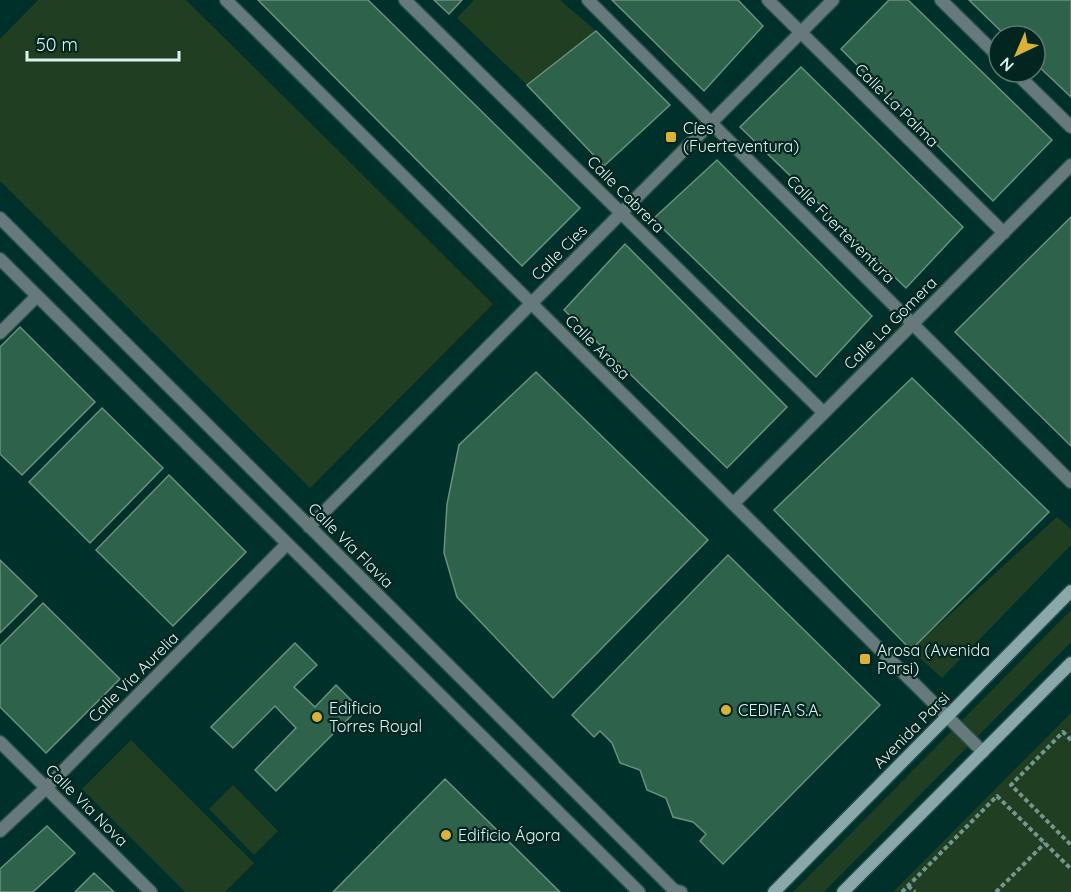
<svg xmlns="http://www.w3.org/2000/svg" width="1071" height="892" viewBox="0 0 1071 892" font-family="Quicksand,sans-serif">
<rect width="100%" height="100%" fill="#00302a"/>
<path fill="#203e22" d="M38,0H186L493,304L310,488L0,181V39Z
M474,0H560L596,31L527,85L457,18Z
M1057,517L1071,529V545L942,678L911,650Z
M1071,610V642L824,892H793Z
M1071,713V892H893Z
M131,740L254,863L225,892H185L82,789Z
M233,785L278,831L254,855L209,809Z"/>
<path fill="#2e624b" stroke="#6b907e" stroke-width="1.5" d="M258,0H368L580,208L522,266Z
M434,0H462L449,14Z
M612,0H738L763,26L704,91Z
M889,0H908L1052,140L993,201L841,49Z
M969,0H1071V97L1035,63V36H1006Z
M596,31L670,105L604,166L527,85Z
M801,67L963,227L906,288L740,127Z
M717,160L872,316L816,377L653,219Z
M1071,217V446L955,332Z
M625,244L787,407L727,468L564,310Z
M20,327L95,402L22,475L0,454V347Z
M536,372L708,540L553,698L457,597L444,553L447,504L459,445Z
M912,378L1049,512L911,650L774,510Z
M102,408L163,468L90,543L29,482Z
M169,475L246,552L173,626L96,550Z
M728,555L880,705L723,864L700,841L706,834L693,822L673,817L666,798L647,790L640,770L620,763L612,743L600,731L594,737L572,715Z
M0,560L37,596L0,633Z
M43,603L120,679L46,753L0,707V646Z
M295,643L317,665L294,687L315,707L336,685L359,708L276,791L255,770L296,728L275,706L233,748L211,727Z
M445,779L560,892H333Z
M47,826L75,853L33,892H0V869Z
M94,873L114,892H75Z"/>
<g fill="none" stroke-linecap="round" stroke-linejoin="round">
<g stroke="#234f49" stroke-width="15">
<path id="street" d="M226,0L983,752
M405,0L824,413
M588,0L1071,482
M768,0L1004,233
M941,0L999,57
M1015,72L1071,127
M0,218L674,890L681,892
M0,259L639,892
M0,333L37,296
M733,504L1071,165
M309,527L833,0
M0,742L151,892
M0,831L46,788L287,544"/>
</g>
<g stroke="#234f49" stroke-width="15">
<path id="secondary" d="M774,892L1071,591
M843,892L1071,663"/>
</g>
<path stroke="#739691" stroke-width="4" stroke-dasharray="4.5 3" stroke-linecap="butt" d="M1071,740L1063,732L1011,785L1071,845
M908,886L915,892
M902,892L997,796L1071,869
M996,892L1045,843"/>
<use href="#street" stroke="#677a7b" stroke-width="12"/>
<use href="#secondary" stroke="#8aa8aa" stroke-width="12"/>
</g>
<g fill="#dbb233" stroke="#032520" stroke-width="2">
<rect x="665" y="131" width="12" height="12" rx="3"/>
<rect x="859" y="653" width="12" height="12" rx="3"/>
<circle cx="726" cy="710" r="6"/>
<circle cx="317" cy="717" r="6"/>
<circle cx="446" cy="835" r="6"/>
</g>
<g text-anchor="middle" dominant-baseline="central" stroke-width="4.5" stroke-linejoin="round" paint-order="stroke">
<g font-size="16" fill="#dcf2ee" stroke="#032520">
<text transform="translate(897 105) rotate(45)">Calle La Palma</text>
<text transform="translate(626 194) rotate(45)">Calle Cabrera</text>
<text transform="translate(841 229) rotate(45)">Calle Fuerteventura</text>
<text transform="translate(559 252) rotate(-45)">Calle Cies</text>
<text transform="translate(890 323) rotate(-45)">Calle La Gomera</text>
<text transform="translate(598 347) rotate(45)">Calle Arosa</text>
<text transform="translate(351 545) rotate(45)">Calle Vía Flavia</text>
<text transform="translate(133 677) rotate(-45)">Calle Via Aurelia</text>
<text transform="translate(911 730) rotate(-45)">Avenida Parsi</text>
<text transform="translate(87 805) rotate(45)">Calle Via Nova</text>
</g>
<g font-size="16" fill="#dcf2ee" stroke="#032520" text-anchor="start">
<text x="683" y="128">Cíes<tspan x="683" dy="18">(Fuerteventura)</tspan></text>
<text x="877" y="650">Arosa (Avenida<tspan x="877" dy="18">Parsi)</tspan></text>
<text x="329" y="708">Edificio<tspan x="329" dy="18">Torres Royal</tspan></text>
<text x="738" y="710">CEDIFA S.A.</text>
<text x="458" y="835">Edificio Ágora</text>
</g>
</g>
<g transform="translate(1017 54) rotate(224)"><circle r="28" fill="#032520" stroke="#5a7772" stroke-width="1.5"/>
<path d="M0-4.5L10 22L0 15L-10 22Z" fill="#dbb233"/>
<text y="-9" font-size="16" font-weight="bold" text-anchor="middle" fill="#dcf2ee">N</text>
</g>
<path d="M27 51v9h152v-9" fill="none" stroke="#dcf2ee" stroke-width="3"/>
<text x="36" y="51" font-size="18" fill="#dcf2ee" stroke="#032520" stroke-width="4.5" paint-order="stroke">50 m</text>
</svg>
